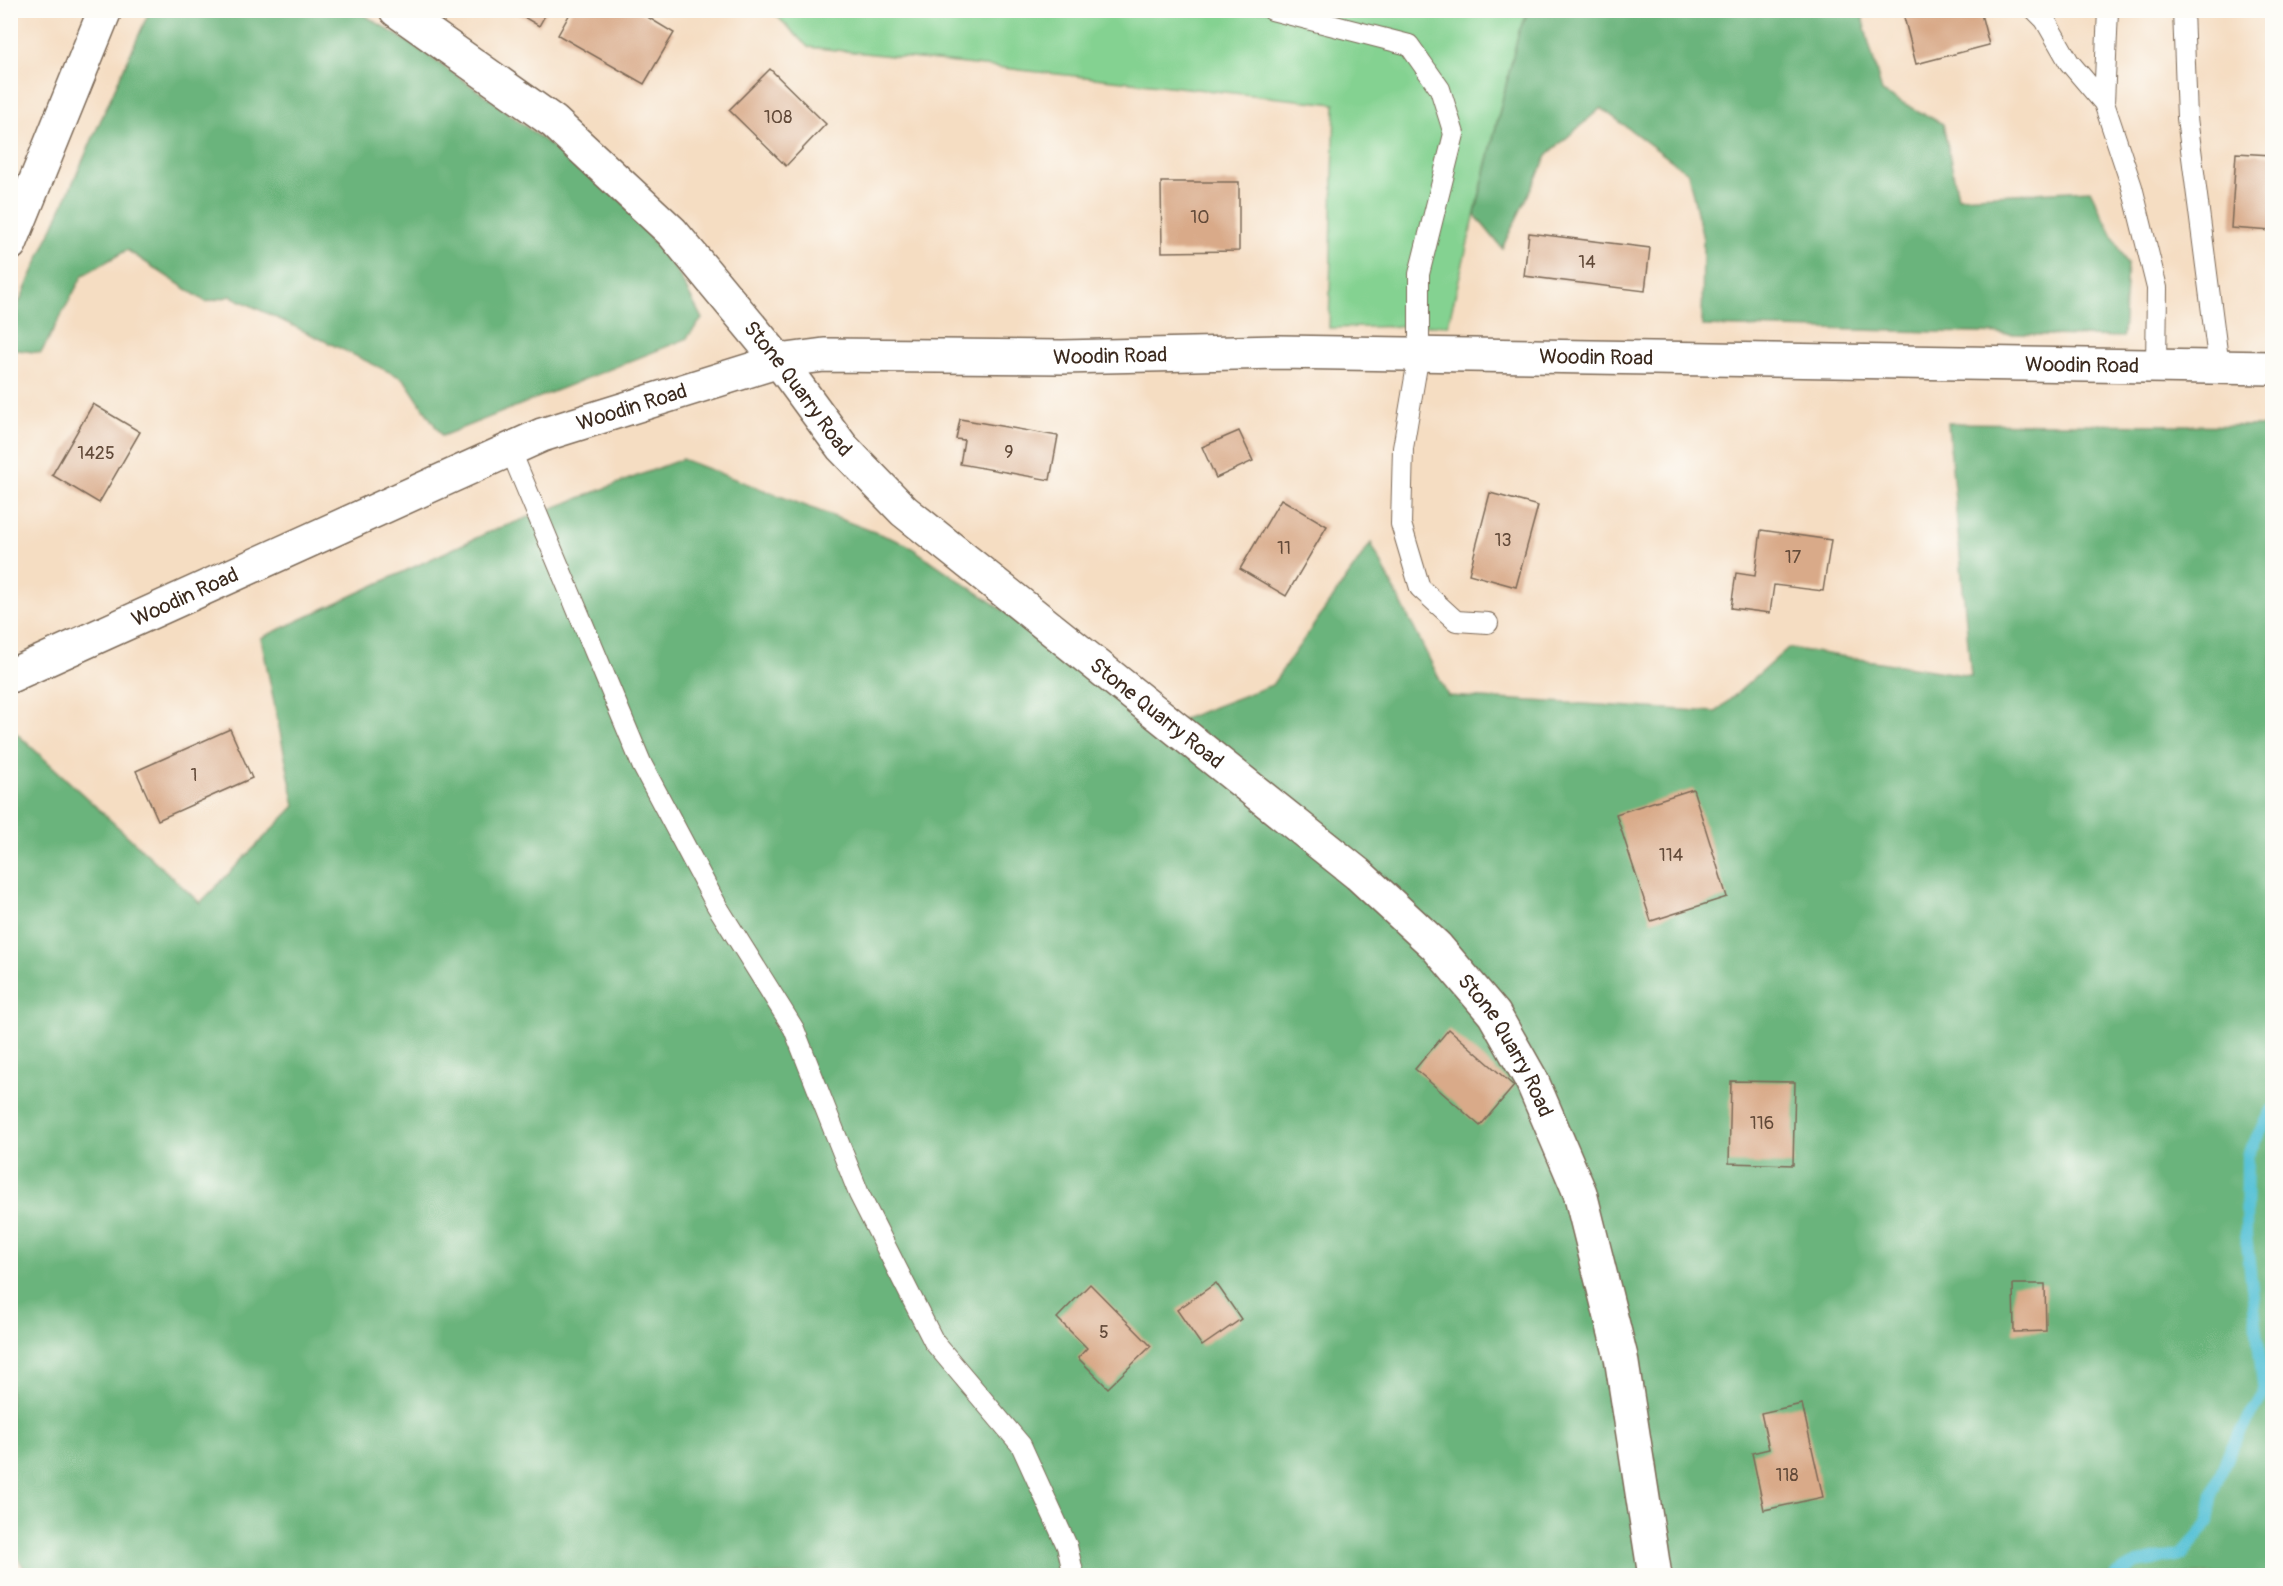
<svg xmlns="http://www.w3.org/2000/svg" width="2283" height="1586" viewBox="0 0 2283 1586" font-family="Pangolin,sans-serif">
<rect width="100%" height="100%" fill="#fdfcf7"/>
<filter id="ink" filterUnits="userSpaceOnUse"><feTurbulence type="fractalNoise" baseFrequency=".0167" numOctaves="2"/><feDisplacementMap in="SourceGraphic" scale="12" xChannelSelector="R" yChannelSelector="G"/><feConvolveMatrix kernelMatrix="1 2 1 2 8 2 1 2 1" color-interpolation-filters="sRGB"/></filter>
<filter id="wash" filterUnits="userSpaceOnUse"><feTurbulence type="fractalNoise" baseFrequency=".008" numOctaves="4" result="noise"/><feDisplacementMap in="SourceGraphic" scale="24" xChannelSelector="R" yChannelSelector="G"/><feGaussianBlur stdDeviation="1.35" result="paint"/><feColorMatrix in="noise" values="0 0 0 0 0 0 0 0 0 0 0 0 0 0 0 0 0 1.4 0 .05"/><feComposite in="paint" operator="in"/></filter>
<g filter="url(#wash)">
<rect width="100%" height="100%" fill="#f5ddc2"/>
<path fill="#84d291" stroke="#607e58" stroke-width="1.5" d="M772,11H1529L1519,31L1448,325L1329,328L1335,104L808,47Z"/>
<path fill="#6bb47b" stroke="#536f4c" stroke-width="1.5" d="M150,10L358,11L413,45L493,101L623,202L678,273L702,319L686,339L442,436L404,379L231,296L206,302L127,250L83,275L41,353L11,349L19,303Z
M1529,11H1864L1863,21L1882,92L1943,124L1958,197L2090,190L2127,264L2123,337L1702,326L1703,239L1688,173L1601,108L1548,154L1502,248L1475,215L1519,31Z
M1948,423L2272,426V1575H19L24,1568L10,1545V731L13,730L200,903L295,806L261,638L487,533L682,459L906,544L1170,724L1272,685L1371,543L1448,696L1716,712L1788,648L1971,676Z"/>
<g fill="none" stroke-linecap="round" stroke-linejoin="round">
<path stroke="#5ac3d7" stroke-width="12" d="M2115,1576L2137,1563L2182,1555L2208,1523L2213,1493L2229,1452L2264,1393L2246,1235L2247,1156L2272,1110"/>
</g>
<g id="blocks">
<path fill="#d9aa89" d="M512,10H548L539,26Z
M572,10H636L674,33L644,84L558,35Z
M1929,10H1980L1989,45L1916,64L1904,17Z
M770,69L826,124L786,166L729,110Z
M2236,153L2272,155V231L2231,228Z
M1161,182H1239V251L1162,252Z
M1529,233L1650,248L1645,291L1524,276Z
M93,404L140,432L99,503L52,475Z
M960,419L1058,436L1050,480L960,464L964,440L956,439Z
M1239,431L1253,461L1216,478L1202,447Z
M1490,493L1538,506L1516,587L1469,574Z
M1281,499L1327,526L1286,596L1240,569Z
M1761,530L1831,540L1823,591L1774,585L1770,613L1731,608L1736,573L1755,576Z
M230,729L252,778L158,820L136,771Z
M1693,789L1727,897L1651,921L1616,814Z
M1449,1029L1514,1086L1480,1126L1415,1069Z
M1731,1081L1795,1082L1793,1165L1729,1163Z
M1216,1283L1241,1319L1202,1346L1177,1310Z
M1090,1284L1151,1346L1108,1388L1078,1358L1087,1348L1057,1318Z
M2013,1284H2045L2046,1331L2014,1332Z
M1802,1404L1823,1497L1764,1510L1752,1453L1769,1449L1761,1413Z"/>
</g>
</g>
<g filter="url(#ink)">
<use href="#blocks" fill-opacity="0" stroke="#7c6957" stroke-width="1.5"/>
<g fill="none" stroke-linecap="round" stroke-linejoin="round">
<g stroke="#7c6957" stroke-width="22">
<path id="service" d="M1272,10L1409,45L1440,89L1454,134L1419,274V354L1403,448L1401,524L1420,588L1456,621L1488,623
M2035,10L2045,20L2069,62L2104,103L2132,187L2157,288L2156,366
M2183,10L2187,118L2219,367
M2104,103L2108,10
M510,449L642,765L717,906L794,1029L859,1194L934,1342L1021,1445L1067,1546L1074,1576"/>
</g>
<g stroke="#7c6957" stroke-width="36">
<g id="minor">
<path id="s1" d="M396,10L554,122L672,232L779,361L842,447L904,511L1358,874L1436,946L1494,1014L1532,1081L1580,1193L1621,1357L1655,1576"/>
</g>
</g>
<g stroke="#7c6957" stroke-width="36">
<g id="tertiary">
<path id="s2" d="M10,676L542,435L779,361L824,355L1062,357L1279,352L2272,368"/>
</g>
</g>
<g stroke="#7c6957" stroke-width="36">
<path id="secondary" d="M10,244L105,10"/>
</g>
<use href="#service" stroke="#fff" stroke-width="20"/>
<use href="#minor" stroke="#fff" stroke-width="33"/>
<use href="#tertiary" stroke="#fff" stroke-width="33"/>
<use href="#secondary" stroke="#fff" stroke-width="33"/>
</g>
</g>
<g text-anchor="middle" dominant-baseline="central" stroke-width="4.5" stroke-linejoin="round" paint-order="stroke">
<g font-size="18" fill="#624a39">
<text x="778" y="117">108</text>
<text x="1200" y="217">10</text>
<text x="1587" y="262">14</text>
<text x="1009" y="452">9</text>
<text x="96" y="453">1425</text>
<text x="1503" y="540">13</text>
<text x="1284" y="548">11</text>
<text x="1793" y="557">17</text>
<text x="194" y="775">1</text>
<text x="1671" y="855">114</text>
<text x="1762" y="1123">116</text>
<text x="1104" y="1332">5</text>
<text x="1787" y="1475">118</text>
</g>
<g font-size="21" fill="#3b2a1e" stroke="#fdfcf7">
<text stroke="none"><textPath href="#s2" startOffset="1164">Woodin Road</textPath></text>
<text stroke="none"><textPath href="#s2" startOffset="1650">Woodin Road</textPath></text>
<text stroke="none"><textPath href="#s2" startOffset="2136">Woodin Road</textPath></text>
<text stroke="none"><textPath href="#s1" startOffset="556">Stone Quarry Road</textPath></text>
<text stroke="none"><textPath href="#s2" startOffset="678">Woodin Road</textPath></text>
<text stroke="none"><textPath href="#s2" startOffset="192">Woodin Road</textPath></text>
<text stroke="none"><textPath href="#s1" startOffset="1042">Stone Quarry Road</textPath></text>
<text stroke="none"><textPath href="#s1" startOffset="1528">Stone Quarry Road</textPath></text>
</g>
</g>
<rect width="2283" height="1586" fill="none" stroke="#fdfcf7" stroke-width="36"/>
</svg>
